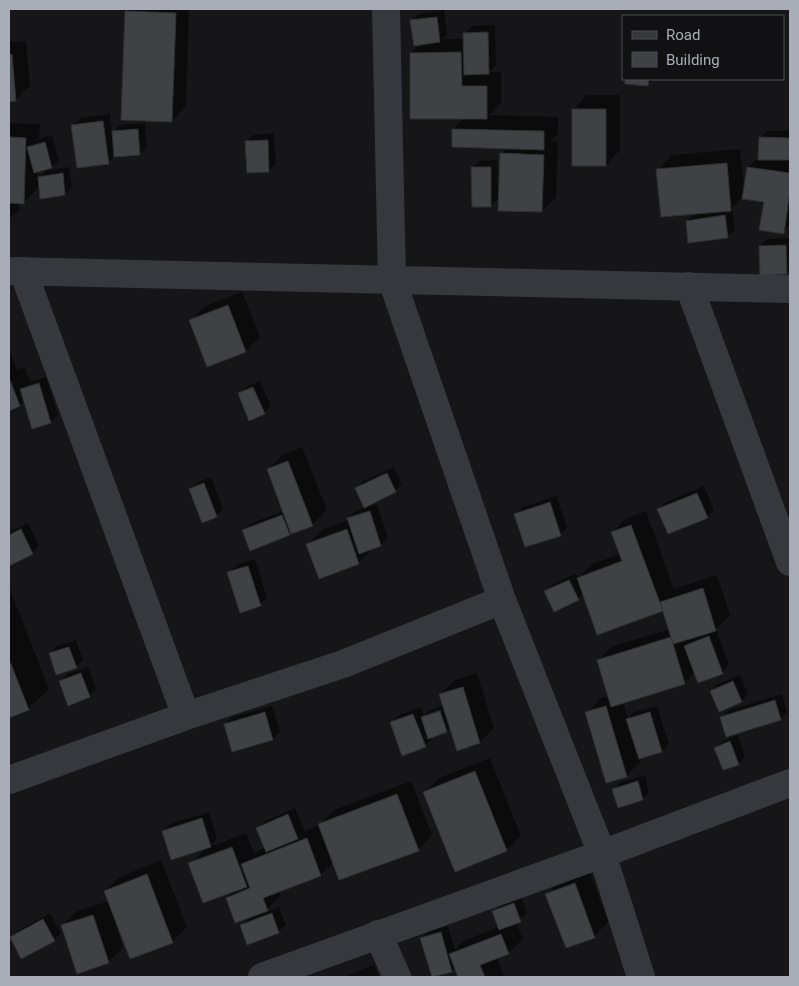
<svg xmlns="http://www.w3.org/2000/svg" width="799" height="986" viewBox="0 0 799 986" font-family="Roboto,sans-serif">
<rect width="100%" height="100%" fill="#161618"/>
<path fill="#0007" fill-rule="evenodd" d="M129,9H189L186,106L172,121L126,12Z
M444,10L447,34L442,39H465V33L472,26L495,25L496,65L489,72H501V103L489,115L558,117V134L551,141H558L556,197L542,211L500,197L491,205L472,168L479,161L497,160L498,189H500L501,154L508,148L453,129L464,118L411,53L421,43L412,21L419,14Z
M26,41L30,86L15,100L9,101V42Z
M627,79H654L647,85L626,83Z
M587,95H620V150L606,165L573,110Z
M110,114L112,133L120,125L145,123L147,147L140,154L114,156L108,163L73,126L80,118Z
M9,123L40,124L39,139L52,135L59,160L49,170L69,167L72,187L65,194L40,186L24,202H18L20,209L13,216L9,217ZM48,168L38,178L39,171Z
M767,131H790V225L783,232L765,201L742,198L732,208L735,229L728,236L690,242L687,221L695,213L658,170L672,155L740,149L744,188L748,168L759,157L760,138Z
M274,133L276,164L268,171L246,142L253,135Z
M790,238V270L787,273L760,246L767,239Z
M242,292L260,337L246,351L208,366L191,320L205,306Z
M9,350L17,370L25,367L30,382L46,377L58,415L50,422L25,400L20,405L9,409Z
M260,381L271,406L264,413L239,394L246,387Z
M302,447L327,510L312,525L289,534L243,530L251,523L284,511L268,470L282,455Z
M394,467L402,484L395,491L356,488L363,481Z
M211,477L223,509L216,516L191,489L198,482Z
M704,486L714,510L707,517L659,509L666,502Z
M557,496L567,528L560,535L516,514L523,507Z
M377,504L388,538L381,545L373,548L359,563L320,577L308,544L322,530L349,520L348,518L355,511Z
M646,511L674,590L676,588L717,575L730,615L716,629L729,665L722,673L695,672L684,683L623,702L628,719L634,712L657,706L669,744L662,751L640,758L641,762L626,776L587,713L601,698L609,696L598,660L613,646L670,629L664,608L584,594L578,599L546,591L553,584L576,573L578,578L592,564L620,554L612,532L627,518Z
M28,523L39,546L32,553L9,565V532Z
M255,559L267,598L260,605L229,573L236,565Z
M10,589L49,689L28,709L9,717Z
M76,640L83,660L76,667L50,653L57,646Z
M88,667L96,689L89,696L60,681L68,674Z
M477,673L494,728L480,742L451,727L447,731L431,736L432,739L425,746L392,722L399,715L421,707L424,716L429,710L444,705L440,694L455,680ZM446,708V710L429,715V713Z
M740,675L748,694L741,701L711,691L718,684Z
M782,694L787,712L780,719L722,718L729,710Z
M272,706L280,732L273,739L233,751L225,725L232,717Z
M738,735L745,757L738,764L716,748L723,741Z
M490,758L521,836L506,850L425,792L439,778Z
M645,775L649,792L642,799L614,789L621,782Z
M411,781L432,835L418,850L334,862L320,875L279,890L281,895L264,913L279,907L286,925L278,932L241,926L251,916L227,898L234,890L190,864L206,848L163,831L170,824L209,812L217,839L209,847L246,833L254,853L266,847L258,828L265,821L295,808L305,831L320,825L334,810Z
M161,860L187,927L172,942L115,916L113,917L123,947L109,962L62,926L77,911L109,901L105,891L120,877Z
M589,870L608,922L594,937L547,894L561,880Z
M521,896L527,913L520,920L516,922L523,939L508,953L497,957L504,977H460L456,967L452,970L433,976L422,938L429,931L448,926L455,950L465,940L500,927L494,911L501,904Z
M50,913L61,933L54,940L12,937L19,930Z
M374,965L379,977H344Z"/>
<path fill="#404145" stroke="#303034" d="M125,11L176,13L172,122L121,120Z
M437,17L440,42L414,46L410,20Z
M488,32L489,74L464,75L463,33Z
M461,52L462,86H487V119H410V53Z
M12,54L16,101L9,102V55Z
M625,79H649L648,86L625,84Z
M572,109H606V166H572Z
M103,121L109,164L77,168L71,125Z
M138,129L140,155L114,157L112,131Z
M452,129L544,131V150L452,147Z
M9,137L26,138L24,204L9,203Z
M759,137L790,138V160H758Z
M268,140L269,172L247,173L245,141Z
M45,142L52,168L34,173L27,147Z
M500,153L544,155L542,212L498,211Z
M727,163L731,211L661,217L656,169Z
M471,167H491V207H472Z
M747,167L790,173V190L784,234L759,230L764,202L742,199Z
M63,173L65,195L40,199L38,177Z
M725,215L728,238L688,243L686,221Z
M786,245L787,274L760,276L759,246Z
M228,305L246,352L207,367L189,320Z
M10,380L20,406L9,411V381Z
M39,383L51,423L32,429L20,389Z
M253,387L265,414L249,421L238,393Z
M288,461L313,526L291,534L267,469Z
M387,473L396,492L364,508L355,488Z
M204,483L217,517L202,523L189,489Z
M697,493L708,518L668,534L657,509Z
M550,502L561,536L525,547L514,514Z
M370,511L381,546L359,554L347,518Z
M282,515L290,535L250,551L242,530Z
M631,525L663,611L597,635L577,578L622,561L611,532Z
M21,529L33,554L9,566V535Z
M347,529L359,564L319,579L306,544Z
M248,566L261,606L240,613L227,572Z
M569,580L579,600L554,612L544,591Z
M703,588L716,631L673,644L660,602Z
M709,636L723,674L698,683L684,646Z
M671,637L685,684L611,707L597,660Z
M69,647L77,668L56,675L49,653Z
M9,659L29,710L9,718Z
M81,673L90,697L68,706L59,681Z
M733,681L742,702L719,712L710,691Z
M463,687L480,743L457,751L439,694Z
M775,700L781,720L726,737L720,717Z
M606,706L627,777L606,783L585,712Z
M440,711L447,732L428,739L421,717Z
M265,712L273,740L232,752L224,724Z
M650,712L662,752L639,759L626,719Z
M413,714L426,747L402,756L390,722Z
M730,741L739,765L723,770L714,748Z
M475,771L507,851L455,872L423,792Z
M638,781L643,800L618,808L612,789Z
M397,794L419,851L339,880L318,824Z
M288,814L298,839L266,852L256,828Z
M202,818L211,847L171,860L162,831Z
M307,838L321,876L263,898L268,911L235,923L226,898L250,888L241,864Z
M232,847L247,887L203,903L188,863Z
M147,874L173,943L130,959L104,891Z
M575,883L595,938L566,948L545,894Z
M514,903L521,922L499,930L492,911Z
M272,913L279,933L247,945L240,925Z
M93,915L109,963L77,974L61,925Z
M43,919L55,941L21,959L10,937Z
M441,932L452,972L432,977L420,938Z
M501,934L509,954L480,965L485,977H458L449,954Z"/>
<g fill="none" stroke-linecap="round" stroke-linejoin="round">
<path stroke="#37383d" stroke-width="28" d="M386,9L392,280L502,600L602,854L641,977
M9,271L790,289
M23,271L186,716
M689,286L790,562
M9,780L186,716L343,664L502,600
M378,934L397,977
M262,977L602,854L790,783"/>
</g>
<rect width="799" height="986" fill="none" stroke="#a8adb8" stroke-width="20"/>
<rect x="622" y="15" width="162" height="65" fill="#111113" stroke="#4d4f55"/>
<rect x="632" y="31" width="25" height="8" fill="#37383d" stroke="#4d4f55"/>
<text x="666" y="40" font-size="15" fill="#a8adb8">Road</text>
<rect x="632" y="52" width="25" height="15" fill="#404145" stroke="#4d4f55"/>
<text x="666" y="65" font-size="15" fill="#a8adb8">Building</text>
</svg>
